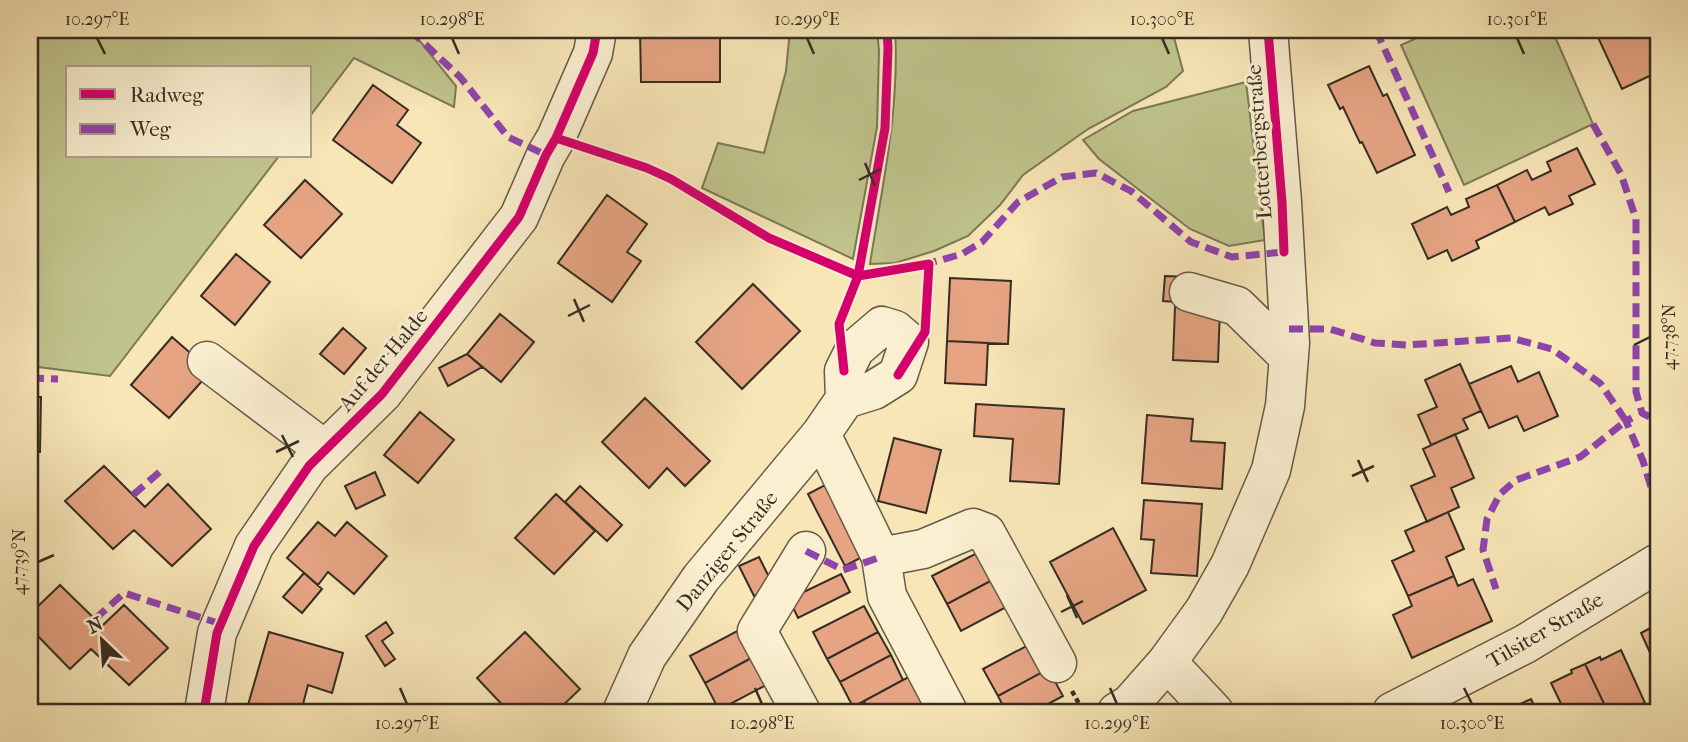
<svg xmlns="http://www.w3.org/2000/svg" width="1688" height="742" viewBox="0 0 1688 742" font-family="'IM FELL French Canon',serif">
<rect width="100%" height="100%" fill="#f8e6b7"/>
<filter id="stains"><feTurbulence type="fractalNoise" baseFrequency=".00286" numOctaves="4"/><feColorMatrix values="0 0 0 0 .2 0 0 0 0 .09 0 0 0 0 .02 0 0 0 .5 -.17"/></filter>
<radialGradient id="worn" r=".72"><stop offset=".6" stop-color="#630" stop-opacity="0"/><stop offset="1" stop-color="#630" stop-opacity=".3"/></radialGradient>
<path fill="#c0c48c" stroke="#7a7858" stroke-width="2" d="M30,30H420L419,40L456,86L454,107L354,58L310,116V68H68V156H279L110,376L30,366Z
M790,30H877L879,51L877,127L853,259L702,188L718,143L764,153L786,71Z
M895,30H1172L1183,71L1166,87L1088,129L1023,175L1000,205L968,236L934,251L895,263L870,264C882,187 900,108 895,30Z
M1435,30H1554L1553,32L1593,124L1464,185L1401,45Z
M1246,82L1265,240L1229,246L1190,229L1099,159L1083,140L1133,111Z"/>
<path fill="#e6a483" stroke="#352d23" stroke-width="2" d="M640,30H720V82H641Z
M1588,30H1658V72L1622,89L1596,33L1591,36Z
M1369,66L1383,96L1387,94L1415,155L1377,173L1362,142L1360,143L1343,107L1340,109L1328,85Z
M373,85L408,110L397,125L421,143L392,183L333,140Z
M1577,148L1595,184L1569,196L1573,204L1549,215L1545,207L1515,222L1497,185L1527,170L1532,180L1551,171L1547,162Z
M305,180L342,214L301,258L264,225Z
M1497,185L1515,222L1476,241L1479,248L1452,261L1447,250L1428,259L1412,224L1447,207L1451,215L1469,207L1466,199Z
M607,195L647,224L627,252L641,261L612,302L558,263Z
M236,254L270,282L235,325L201,296Z
M1165,276L1190,277L1189,303L1163,301Z
M950,278L1011,281L1008,344L947,341Z
M753,284L800,331L742,389L696,342Z
M1175,307L1220,309L1218,362L1173,360Z
M500,314L534,342L501,382L467,354Z
M343,328L366,348L344,374L320,354Z
M172,337L211,371L169,418L131,385Z
M947,341L988,343L986,385L945,383Z
M467,354L482,367L448,386L439,368Z
M1460,364L1481,411L1463,419L1468,429L1431,445L1418,415L1437,407L1425,380Z
M1511,366L1518,382L1539,372L1558,416L1524,431L1517,416L1489,428L1469,384Z
M30,397H41L40,452H30Z
M645,398L710,461L685,486L667,468L649,488L602,442Z
M976,404L1064,409L1059,484L1010,481L1013,439L974,436Z
M420,412L454,440L418,483L384,455Z
M1147,415L1193,419L1191,441L1225,443L1222,489L1142,483Z
M1455,434L1474,478L1451,488L1459,507L1427,522L1411,486L1435,476L1423,449Z
M894,438L941,450L926,513L878,501Z
M104,466L145,507L168,484L211,529L172,566L134,530L113,549L65,501Z
M375,472L385,495L356,509L345,486Z
M827,484L864,556L845,566L808,494Z
M580,486L622,525L607,541L565,502Z
M556,494L595,531L554,574L515,538Z
M1144,500L1202,504L1197,576L1151,573L1154,540L1141,539Z
M1448,512L1464,549L1446,557L1454,576L1408,596L1392,561L1414,551L1405,531Z
M318,522L335,536L347,522L387,556L354,594L328,572L318,585L287,558Z
M1113,528L1146,590L1083,624L1050,562Z
M983,550L998,577L947,604L932,576Z
M759,557L774,587L754,596L739,566Z
M304,573L322,589L302,613L283,597Z
M841,574L850,592L798,618L789,599Z
M1454,576L1458,586L1473,579L1492,621L1412,658L1393,615L1412,606L1408,596Z
M998,577L1012,604L961,631L947,604Z
M60,585L102,626L124,605L168,648L129,685L91,649L70,669L30,628V614Z
M864,606L878,632L827,659L813,632Z
M386,622L393,633L382,641L395,659L385,666L366,636Z
M1658,624V670L1641,633Z
M741,629L755,656L705,683L690,656Z
M269,632L343,653L332,693L308,685L301,712H246Z
M525,632L580,689L556,712H509L477,678Z
M878,632L891,655L840,682L827,659Z
M1034,642L1048,669L998,696L983,669Z
M1621,650L1645,703L1625,712H1608L1585,664L1600,657L1601,660Z
M891,655L903,680L853,707L840,682Z
M755,656L770,683L719,710L705,683Z
M1585,664L1608,712H1565L1551,683L1572,673L1571,670Z
M1048,669L1063,696L1033,712H1006L998,696Z
M914,674L929,701L908,712H870L864,701Z
M1531,699L1537,712H1495L1510,705L1511,708Z"/>
<g fill="none" stroke-linecap="round" stroke-linejoin="round">
<g stroke="#665b48" stroke-width="41">
<path id="minor" d="M1189,292L1237,306L1289,357
M207,361L325,450
M821,434L881,557L887,596L948,712
M881,557L923,549L973,528L986,533L1057,663
M1167,662L1214,712
M204,712L217,633L254,546L309,466L382,394L519,217L546,155L556,138L593,53L597,30
M622,712L647,656L701,578L821,434L845,399L874,390L898,375L909,342L895,330L882,326L855,349L844,371L845,399
M801,712L757,631L806,551
M1117,712L1130,704L1167,662L1204,611L1230,565L1271,470L1285,406L1290,343L1282,202L1268,30
M1392,712L1525,644L1658,563"/>
</g>
<path stroke="#352d23" stroke-width="4.5" stroke-dasharray="5 3.5" stroke-linecap="butt" d="M1072,691L1083,711"/>
<use href="#minor" stroke="#faefd0" stroke-width="38"/>
<path stroke="#8e44ad" stroke-width="7" stroke-dasharray="14 7" stroke-linecap="butt" d="M410,30L460,77L508,137L546,155
M1376,30L1449,192
M1593,124L1621,174L1636,219V392L1642,413L1658,421
M923,265L962,254L982,242L1018,202L1062,177L1096,173L1131,191L1191,242L1232,257L1284,252
M1289,329H1330L1375,343L1407,345L1511,338L1552,349L1600,383L1626,421L1580,457L1516,480L1500,494L1487,519L1483,550L1496,589
M30,378L58,379
M1632,418L1626,421L1643,461L1652,490L1658,502
M133,495L163,469
M806,551L843,570L881,557
M95,619L124,593L221,624
M30,706L36,712"/>
<g stroke="#faefd0" stroke-width="13">
<path id="cycleway" d="M1268,30L1282,202L1284,252
M556,138L647,168L671,179L769,238L858,276L929,264L925,332L898,375
M844,371L839,324L858,276L885,128L888,48L887,30
M204,712L217,633L254,546L309,466L382,394L519,217L546,155L556,138L593,53L597,30"/>
</g>
<use href="#cycleway" stroke="#d6006c" stroke-width="9"/>
</g>
<path fill="none" stroke="#352d23" stroke-width="2.5" d="M97,38L105,54M452,38L459,54M807,38L814,54M1162,38L1169,54M1517,38L1524,54M865,163L875,186M859,180L881,169M574,299L584,322M568,316L590,305M1634,345L1650,337M282,435L293,457M276,452L299,441M1358,460L1368,482M1352,476L1374,466M38,562L54,555M1067,595L1077,618M1061,612L1083,601M400,688L407,704M755,688L762,704M1110,688L1117,704M1464,688L1472,704"/>
<g text-anchor="middle" dominant-baseline="central" stroke-width="6" stroke-linejoin="round" paint-order="stroke">
<g font-size="21" fill="#352d23" stroke="#faefd0">
<text transform="translate(1259 142) rotate(-94)">Lotterbergstraße</text>
<text transform="translate(383 360) rotate(-50)">Auf der Halde</text>
<text transform="translate(727 551) rotate(-51)">Danziger Straße</text>
<text transform="translate(1545 630) rotate(-30)">Tilsiter Straße</text>
</g>
</g>
<rect width="1688" height="742" fill="none" stroke="#f8e6b7" stroke-width="77"/>
<rect x="66" y="66" width="245" height="91" fill="#faefd0" stroke="#aba18b" stroke-width="2"/>
<rect x="80" y="89" width="35" height="10" fill="#d6006c" stroke="#aba18b" stroke-width="2"/>
<text x="130" y="102" font-size="21" fill="#352d23">Radweg</text>
<rect x="80" y="124" width="35" height="10" fill="#8e44ad" stroke="#aba18b" stroke-width="2"/>
<text x="130" y="136" font-size="21" fill="#352d23">Weg</text>
<g transform="translate(102 640) rotate(335)" stroke="#faefd0" stroke-width="5" paint-order="stroke">
<path d="M0-5L12 26L0 18L-12 26Z" fill="#352d23"/>
<text y="-10" font-size="19" font-weight="bold" text-anchor="middle" fill="#352d23">N</text>
</g>
<rect x="38" y="38" width="1612" height="666" fill="none" stroke="#352d23" stroke-width="2.5"/>
<g font-size="18" text-anchor="middle" fill="#352d23">
<text x="97" y="25">10.297°E</text>
<text x="452" y="25">10.298°E</text>
<text x="807" y="25">10.299°E</text>
<text x="1162" y="25">10.300°E</text>
<text x="1517" y="25">10.301°E</text>
<text transform="translate(1669 337) rotate(-90)" y="6">47.738°N</text>
<text transform="translate(19 562) rotate(-90)" y="6">47.739°N</text>
<text x="407" y="729">10.297°E</text>
<text x="762" y="729">10.298°E</text>
<text x="1117" y="729">10.299°E</text>
<text x="1472" y="729">10.300°E</text>
</g>
<rect width="100%" height="100%" filter="url(#stains)"/>
<rect width="100%" height="100%" fill="url(#worn)"/>
</svg>
